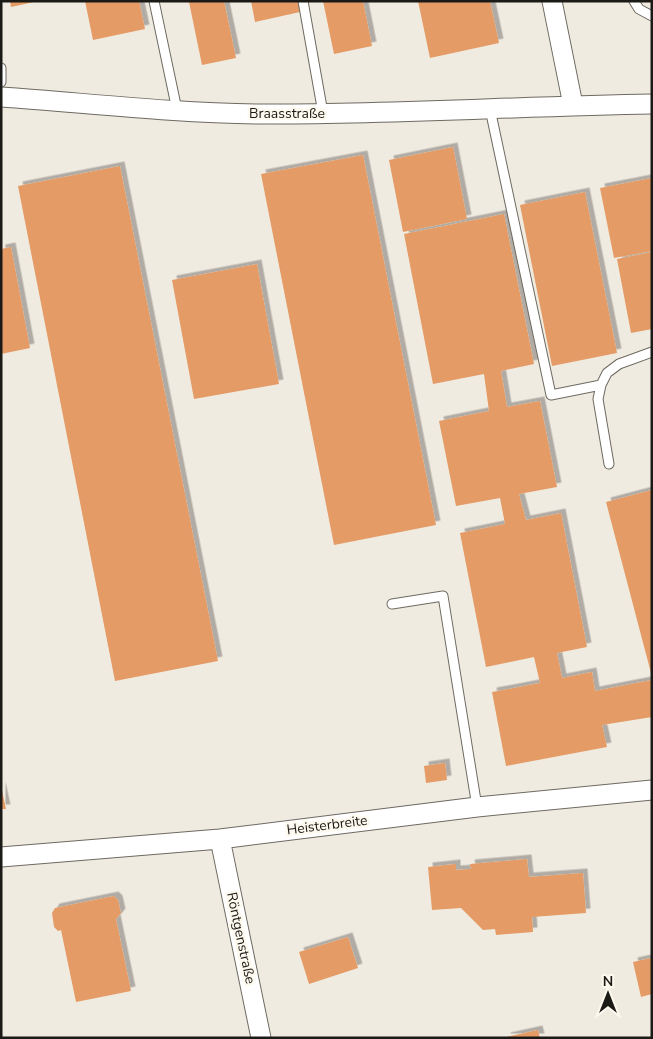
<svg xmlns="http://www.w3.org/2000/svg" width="653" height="1039" viewBox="0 0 653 1039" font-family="'Nunito Sans',sans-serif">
<defs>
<filter id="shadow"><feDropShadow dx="4.5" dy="-4.5" stdDeviation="0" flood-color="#0004"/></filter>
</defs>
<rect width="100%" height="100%" fill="#f0ebe1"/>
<path fill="#e49b65" filter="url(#shadow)" d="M10,1H33L34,2L11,7Z
M85,1H139L145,29L93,40Z
M194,1H224L236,58L202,65L189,2Z
M251,1H298L300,12L255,22Z
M323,1H363L372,46L334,54Z
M418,1H490L499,43L430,58Z
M453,147L467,219L403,232L389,160Z
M363,155L436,525L334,545L261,174Z
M120,166L218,661L115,681L18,186Z
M652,178V251L614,258L600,188Z
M585,192L617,353L552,366L520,205Z
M504,214L534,364L501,371L507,407L540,401L557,487L519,494L526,520L561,513L587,647L557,653L562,678L592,672L595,691L652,680V717L602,725L607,747L506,766L492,692L540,683L534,657L486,667L460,533L505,524L500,498L456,506L439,421L489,411L484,374L433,384L404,234Z
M11,247L30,348L1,354V249Z
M652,252V329L631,333L617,259Z
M257,264L279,384L194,399L172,280Z
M652,490V673H651L606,502Z
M445,763L447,780L426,783L424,766Z
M1,786L6,809H1Z
M527,859L529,877L583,873L586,913L532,917L533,932L496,935L495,929L483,930L461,908L432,910L428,867L456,864V870L471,869L470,864Z
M114,896L118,900L121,913L116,919L131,991L76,1002L61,930L58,931L54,927L52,913L55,908Z
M348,937L358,968L309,984L299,952Z
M651,958L652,994L641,997L633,962Z
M538,1030L540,1038H506V1037Z"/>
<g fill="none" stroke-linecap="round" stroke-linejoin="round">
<g stroke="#6e6a61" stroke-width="11">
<path id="service" d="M154,1L177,110
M303,1L323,113
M634,1L639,9L652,16
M1,68V82
M490,109L551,395L601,385
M609,464L598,399L601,385L607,373L619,364L652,352
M392,604L443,596L477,807"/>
</g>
<g stroke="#6e6a61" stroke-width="21">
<path id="minor" d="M552,1L573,105
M1,97C87,103 173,113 258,114C389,115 521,106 652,104
M220,839L261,1038
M1,857L220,839L477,807L652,790"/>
</g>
<use href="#service" stroke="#fff" stroke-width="9"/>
<use href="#minor" stroke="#fff" stroke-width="19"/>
</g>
<g text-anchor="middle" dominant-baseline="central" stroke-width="5" stroke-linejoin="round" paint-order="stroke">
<g font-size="14" fill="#1c1a16" stroke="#fdf9ee">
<text x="287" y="113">Braasstraße</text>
<text transform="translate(327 825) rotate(-7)">Heisterbreite</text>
<text transform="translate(241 938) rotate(78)">Röntgenstraße</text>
</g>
</g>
<rect width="653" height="1039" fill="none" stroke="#1c1a16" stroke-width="5"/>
<g transform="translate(608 994)" stroke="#fdf9ee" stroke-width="4" paint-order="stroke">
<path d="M0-4L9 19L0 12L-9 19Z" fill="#1c1a16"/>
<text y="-8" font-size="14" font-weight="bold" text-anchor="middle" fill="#1c1a16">N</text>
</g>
</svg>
